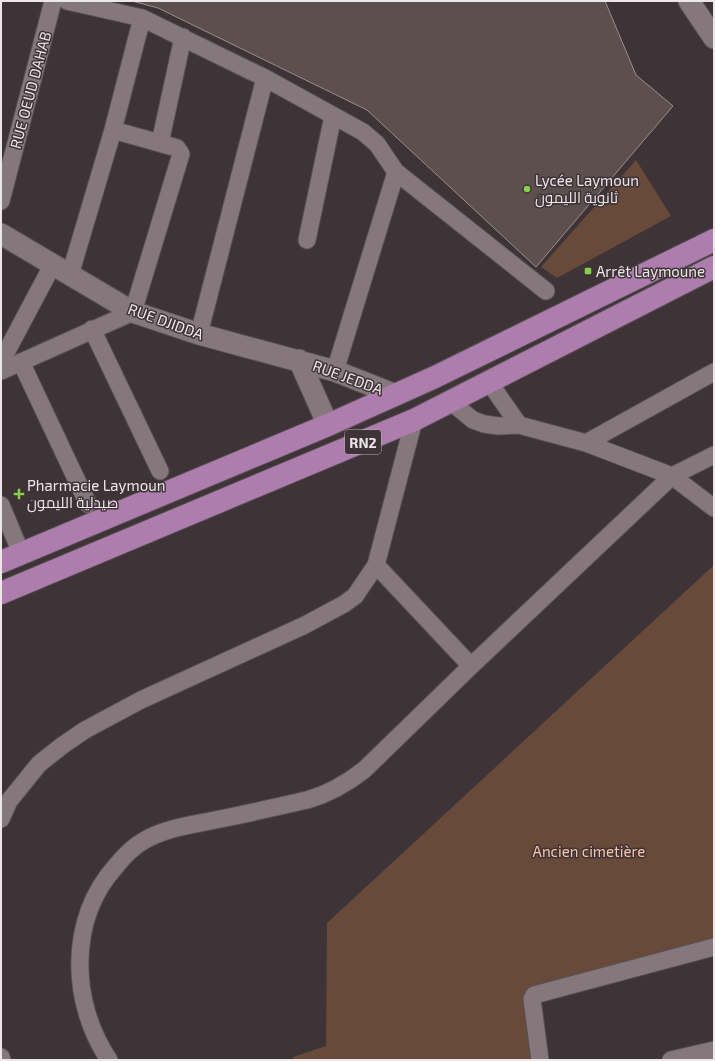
<svg xmlns="http://www.w3.org/2000/svg" width="715" height="1061" viewBox="0 0 715 1061" font-family="'Exo 2',Cairo,sans-serif">
<rect width="100%" height="100%" fill="#3e3337"/>
<path fill="#684a3a" d="M636,160L671,216L557,278L541,267Z
M714,565V947L536,991L541,1060H294L293,1057L326,1046L327,923Z"/>
<path fill="#5c504f" stroke="#9c8e8d" d="M132,1H605L636,75L673,106L536,267L367,110L158,8Z"/>
<g fill="none" stroke-linecap="round" stroke-linejoin="round">
<g stroke="#595054" stroke-width="19">
<path id="minor" d="M67,1L142,18L265,78L363,132L377,144L396,172L546,291
M160,143L183,37
M1,201L53,1
M307,240L333,116
M70,275L113,130
M92,329L160,471
M199,334L265,78
M1,362L53,264
M21,362L88,504
M1,371L133,312L181,154L177,148L113,130L142,18
M335,371L396,172
M489,382L519,425
M451,402L473,420L484,424L498,426L519,425L586,443L672,476L714,508
M586,443L714,372
M1,505L21,553
M376,565L471,666
M1,819L9,801L39,764L63,745L85,730L141,700L305,625L344,604L355,596L376,565L414,420
M1,1057L2,1060
M109,1060C70,1002 68,919 116,866C124,856 134,846 145,840C166,828 192,825 215,820C246,814 276,807 307,800C329,794 346,784 364,770L471,666L672,476L714,455
M540,1060L532,999L534,995L714,947
M671,1060L714,1050"/>
</g>
<g stroke="#595054" stroke-width="23">
<path id="tertiary" d="M689,1L714,38
M1,234L133,312L199,334L335,371L396,395
M299,360L328,425"/>
</g>
<g stroke="#595054" stroke-width="24">
<path id="trunk" d="M1,562L328,425L435,377L714,240
M1,593L414,420L714,267"/>
</g>
<use href="#minor" stroke="#84787c" stroke-width="17"/>
<use href="#tertiary" stroke="#84787c" stroke-width="21"/>
<use href="#trunk" stroke="#ad7dae" stroke-width="22"/>
</g>
<g fill="#85cf4d" stroke="#3e3337" stroke-width="1.5">
<circle cx="527" cy="189" r="4"/>
<rect x="584" y="267" width="8" height="8" rx="2"/>
<path d="M17 488h4v4h4v4h-4v4h-4v-4h-4v-4h4z"/>
</g>
<g text-anchor="middle" dominant-baseline="central" stroke-width="3" stroke-linejoin="round" paint-order="stroke">
<rect fill="#3e3337" stroke="#b9b1b4" stroke-width="1" x="345" y="430" width="36" height="24" rx="3"/>
<g font-size="14" font-weight="bold" fill="#eee7ea">
<text x="363" y="442">RN2</text>
</g>
<g font-size="15" fill="#eee7ea" stroke="#3e3337">
<text transform="translate(30 90) rotate(-75)">RUE OEUD DAHAB</text>
<text transform="translate(166 321) rotate(20)">RUE DJIDDA</text>
<text transform="translate(348 377) rotate(20)">RUE JEDDA</text>
</g>
<g font-size="15" fill="#eee7ea" stroke="#3e3337" text-anchor="start">
<text x="535" y="180">Lycée Laymoun<tspan x="535" dy="17">ثانوية الليمون</tspan></text>
<text x="596" y="271">Arrêt Laymoune</text>
<text x="27" y="485">Pharmacie Laymoun<tspan x="27" dy="17">صيدلية الليمون</tspan></text>
</g>
<g font-size="15" fill="#fbc7aa" stroke="#3e3337">
<text x="589" y="851">Ancien cimetière</text>
</g>
</g>
<rect width="715" height="1061" fill="none" stroke="#eee7ea" stroke-width="4"/>
</svg>
